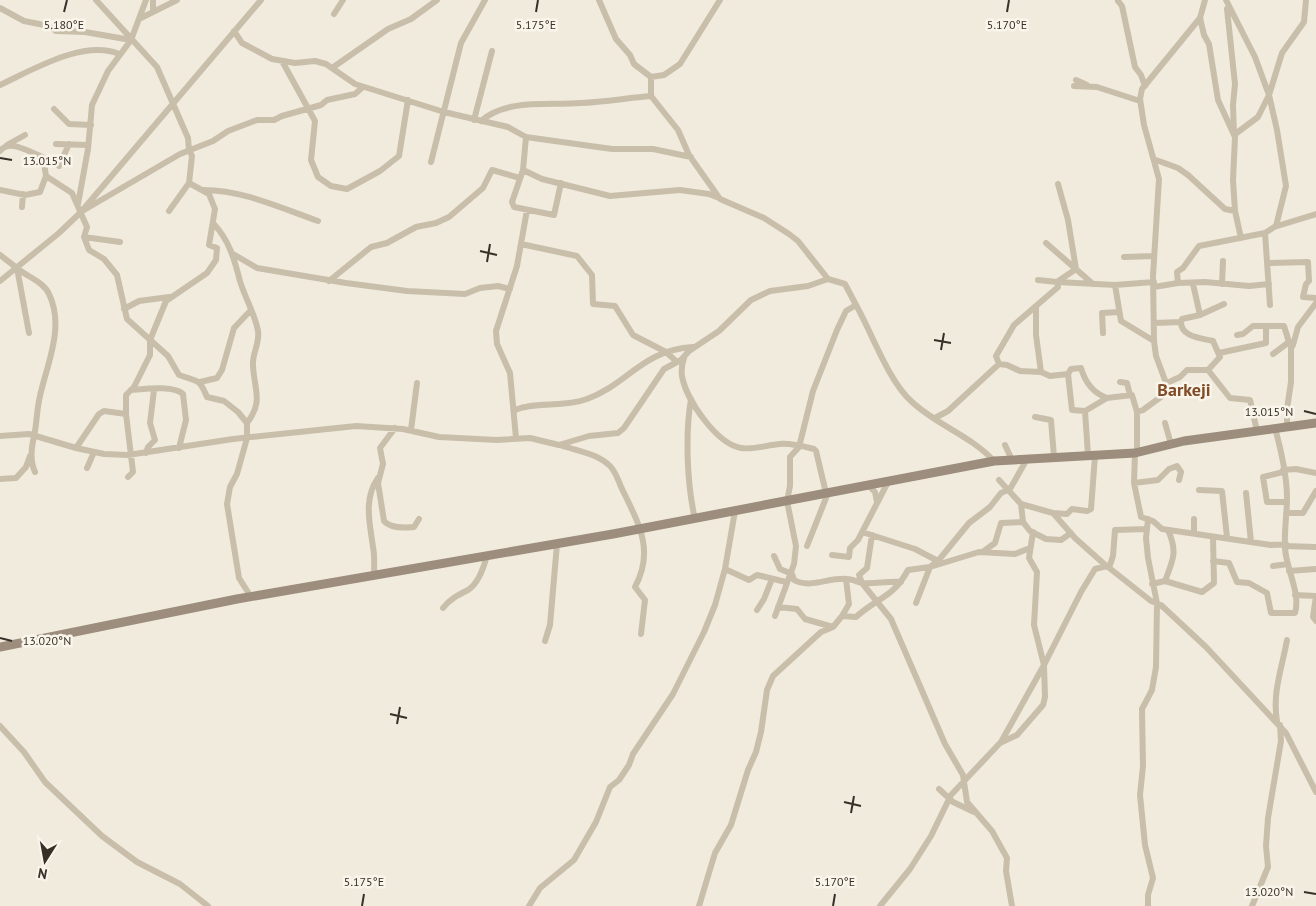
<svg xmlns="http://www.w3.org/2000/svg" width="1316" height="906" viewBox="0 0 1316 906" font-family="'PT Sans',sans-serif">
<rect width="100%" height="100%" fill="#f1ebde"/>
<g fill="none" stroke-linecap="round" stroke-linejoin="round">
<path stroke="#c9beaa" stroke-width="6" d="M96,0L157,67L188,138L189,150L192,156L189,183L209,194L215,209L209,245L217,248L216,260L207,273L166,301L150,340V355L134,387L126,395V414L104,411L99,414L76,448L104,454L128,455L233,439L356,426L403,429L439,437L497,440L530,438L559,445L589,436L618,433L624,428L664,369L681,360L689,351L719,331L751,300L770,291L808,286L828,279
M599,0L616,39L630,55L634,64L651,77V96L678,130L689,155L720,199L764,218L789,234L798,241L828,279L845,284L856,305L846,311L837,330L813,391L799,447L790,457V486L787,501L796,546L794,564L775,616
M1205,0L1200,18L1204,35L1209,44L1218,100L1235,137L1233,180L1235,211L1241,238
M1118,1L1122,6L1135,67L1141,75L1145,86
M0,8L24,21L49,26L56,31L85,32L131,40
M1227,9L1235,84L1233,105L1234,135L1258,117L1269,95L1282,53L1304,22L1306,0
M153,12V0
M334,14L343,0
M141,18L177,0
M234,31L242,43L272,59L295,63L315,61L326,64L355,84L444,112L508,127L526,137L612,149H653L691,157
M282,61L315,121L311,160L318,177L331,186L347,189L380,171L399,156L408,100
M332,68L388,29L411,19L437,0
M651,77L664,75L680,64L720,0
M1076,80L1087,85
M0,85C32,70 84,39 119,54
M1074,86L1097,87L1140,101
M54,109L69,124L91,125
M474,120L492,51
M481,121C507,98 549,106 581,103C604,102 627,98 651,96
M526,137L523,170L512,202L514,207L554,215L561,183
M56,144L88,145
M7,145L25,135
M0,151C10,138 30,153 43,157L46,176L40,192L25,195L0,190
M1156,160L1178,168L1188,175L1225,209L1235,211
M431,162L461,43L485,0
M59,166L69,144
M523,170L542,179L610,196L680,190L709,194L719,198
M46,176L72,193L87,227L84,237L89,250L104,259L117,275L127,319L168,356L179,375C199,382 199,378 207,397L224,401L238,412L247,423V438L237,474L230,487L227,504L239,578L251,597
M203,190C243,190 281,208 318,221
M78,204L88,149L92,105L108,71L131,40L146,0
M22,207L23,194
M84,210L180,154L213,141L228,131L257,120H274L282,116L321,105L327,100L355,94L363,87
M169,211L189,183
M213,223C229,240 234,258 240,281C245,298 255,314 258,331C260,343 252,354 253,365C254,390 264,401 247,423
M1274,227L1316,214
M1265,233L1270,305
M84,237L120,242
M1046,243L1093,284
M521,244L577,256L592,275L593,304L615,306L633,335L666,352L677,362
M233,254L257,268L346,283L407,291L465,294L480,288L498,286L510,289
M0,255L17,268
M1124,257L1154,256
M1268,263L1308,262L1309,281L1306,284L1303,297L1316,298
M1038,280L1057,282L1076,269L1068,220L1058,184
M0,281L59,233L81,212L261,0
M329,281L371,247L387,243L416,227L436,223L449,217L483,188L492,170L520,178
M1178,283L1177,272L1183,268L1199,246L1265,233L1276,226L1286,186L1277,130L1269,95L1255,57L1226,0
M1193,284L1200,315
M1222,284L1223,261
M1115,285L1121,321L1154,341
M1154,287L1178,283L1205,282L1249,286L1269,284
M856,305C872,333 888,380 911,401C936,425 970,435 994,461
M1036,308V335L1041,372
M124,309L139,301L169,297
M1154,323L1181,322L1182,319L1200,315L1224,304
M29,333L17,268C27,277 43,281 49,294C65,327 47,364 40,396C37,408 37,419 35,431C32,445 29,459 35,472
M1103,333L1102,313L1119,312
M1237,335L1243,334L1253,326H1284L1289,342L1293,345L1291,348V382L1287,409V427
M1293,345L1298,327L1316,303
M1219,353L1266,343V327
M1273,354L1289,342
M684,358C682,364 681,370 682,376C686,400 717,444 741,448C754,450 767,445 780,444C791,443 802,446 814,449L816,451L826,493
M1208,370L1230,398L1250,400L1257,431
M1068,374L1072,410L1085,411L1107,398L1132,395L1137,412V452
M200,382L217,378L222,370L234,328L251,310
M1120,382L1127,383L1130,395
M1167,383L1180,377L1187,370H1208L1220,357L1213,341C1201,338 1181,337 1181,322
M131,390C145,389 173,385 183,394L186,420L179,448
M1107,398C1093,393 1085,382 1081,368L1071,369L1068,374L1050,376L1041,372L1020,371L1007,365L999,364L996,356L1014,325L1058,287L1057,282L1115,285L1154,282
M691,399C685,434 687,485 695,519
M515,410C536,401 563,408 587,399C628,384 642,350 693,347
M1085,411L1088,455
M1137,412L1143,410L1169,391L1156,356L1154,341L1153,276L1159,179L1144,125L1140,99L1142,89L1200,18
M126,414L133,472L128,477
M1035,417L1051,420L1054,457
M935,418L948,411L999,364
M1165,423L1171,444
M395,428L380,448L383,464L378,483L384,521C390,528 405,528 414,527L419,519
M411,430L417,383
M0,436L29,434L76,448
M516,438L510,373L497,344L496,331L517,266L527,210
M560,445C577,451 597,453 610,466C617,473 619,484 624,493C640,526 654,552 635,587L645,600L641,634
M1005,445L1012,460
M146,453L148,447L155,440L150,423L154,390
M1135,453L1134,483L1141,517L1153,521L1162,529L1271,545L1286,544
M87,468L94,452
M1283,470L1296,469L1316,473
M1283,472L1263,477L1267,502H1287
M0,479L16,478L26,467L30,456
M999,480L1021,504L1053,513L1075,538L1103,563L1151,601L1161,605L1206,647L1286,733L1316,792
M1134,483L1158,480L1169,469L1177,466L1181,472L1179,480
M868,485L875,492L877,502
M1199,490L1222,491L1227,537
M1246,493L1251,542
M1021,504L1023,522L1030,531L1046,539L1061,540L1071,533
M1053,513L1067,514L1072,509L1087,511L1091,509L1095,456
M1286,513H1303L1316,491
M1148,519L1146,538L1148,558L1157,603L1156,667L1152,690L1142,709L1143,766L1140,795L1145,845L1153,878L1148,895V906
M1194,519V533
M862,532L915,549L938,561
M872,535L867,568L859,575L862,583L891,619L945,744L963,775L967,802L992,831L1007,858L1006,871L1012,906
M807,546L828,493
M1285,546L1316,547
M984,551L995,543L1001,523L1023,522
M832,555L849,557L850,548L858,540L888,482
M774,556L780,569L792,574L794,580C810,589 829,577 847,579C852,579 857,582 862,583C874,584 888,581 901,582
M1213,561L1229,563L1237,582L1249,583L1267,593L1271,613H1295C1301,593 1286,569 1285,548C1284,531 1287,514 1287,498C1287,475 1281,450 1275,428
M1273,566L1288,564
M1109,568L1113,556L1115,530L1147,529
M725,569L749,580L757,575L786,582
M1289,571L1316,569
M374,575C374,566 375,556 373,547C370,524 363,499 378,478
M1165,581C1173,560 1178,552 1168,530
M1152,584L1165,581L1202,592L1214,583L1213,537
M1295,595L1316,596L1313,617L1316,621
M916,603L930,567L979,552L1015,554L1030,548
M778,607L797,609L805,619L833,627L842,616L856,617C878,597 893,598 908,570L930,567L938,561L969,523L990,507L1001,493L1010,489L1027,459
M443,608C450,599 458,595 468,590C479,583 484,567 487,555
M757,610L764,599L772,579
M842,616L849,604L846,579
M545,641L550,625L557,544
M1277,721C1272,693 1282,668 1287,640
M0,726L24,752L45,782L102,836L137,862L180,884L208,906
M1001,742L1044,665L1034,625L1037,572L1029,558L1033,532
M939,789L953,802L974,812
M529,906L540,888L574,860L596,822L610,787L619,780L629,765L633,754L673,694L704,632L715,605L725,569L735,511
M699,906L715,853L731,825L748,770L756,752L761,732L767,690L773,676L821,632L833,627
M880,906L910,869L931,836L951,795L1000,743L1017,735L1043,705L1045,697L1044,665L1081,592L1095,569L1107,566
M1252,906L1268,867L1266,846L1268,818L1281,741L1280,725"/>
<path stroke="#9c8d7c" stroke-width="9" d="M0,647L237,599L613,534L994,461L1135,453L1184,441L1316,423"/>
</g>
<path fill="none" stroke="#373029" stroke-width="2" d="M64,12L67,0M536,12L538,0M1007,12L1009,0M0,158L12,160M480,251L497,255M487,262L490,244M934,340L951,343M941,350L944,333M1304,411L1316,414M0,638L12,641M390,714L407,718M397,724L400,707M844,802L861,806M851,813L854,796M1304,892L1316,894M362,906L364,894M833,906L835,894"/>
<g text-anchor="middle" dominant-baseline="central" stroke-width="5" stroke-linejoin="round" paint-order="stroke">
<g font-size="18" font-weight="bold" fill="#814c27" stroke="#f9f5ea">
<text x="1184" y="389">Barkeji</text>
</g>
</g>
<g font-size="12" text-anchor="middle" fill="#373029" stroke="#f9f5ea" stroke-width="5" stroke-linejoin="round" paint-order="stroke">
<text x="64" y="29">5.180°E</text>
<text x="536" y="29">5.175°E</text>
<text x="1007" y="29">5.170°E</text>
<text x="47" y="165">13.015°N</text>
<text x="1269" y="416">13.015°N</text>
<text x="47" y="645">13.020°N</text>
<text x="364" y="886">5.175°E</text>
<text x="835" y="886">5.170°E</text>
<text x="1269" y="896">13.020°N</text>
</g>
<g transform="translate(45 861) rotate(191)" stroke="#f9f5ea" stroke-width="4" paint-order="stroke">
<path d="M0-4L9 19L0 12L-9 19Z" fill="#373029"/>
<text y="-8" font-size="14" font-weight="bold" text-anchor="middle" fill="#373029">N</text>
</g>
</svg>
